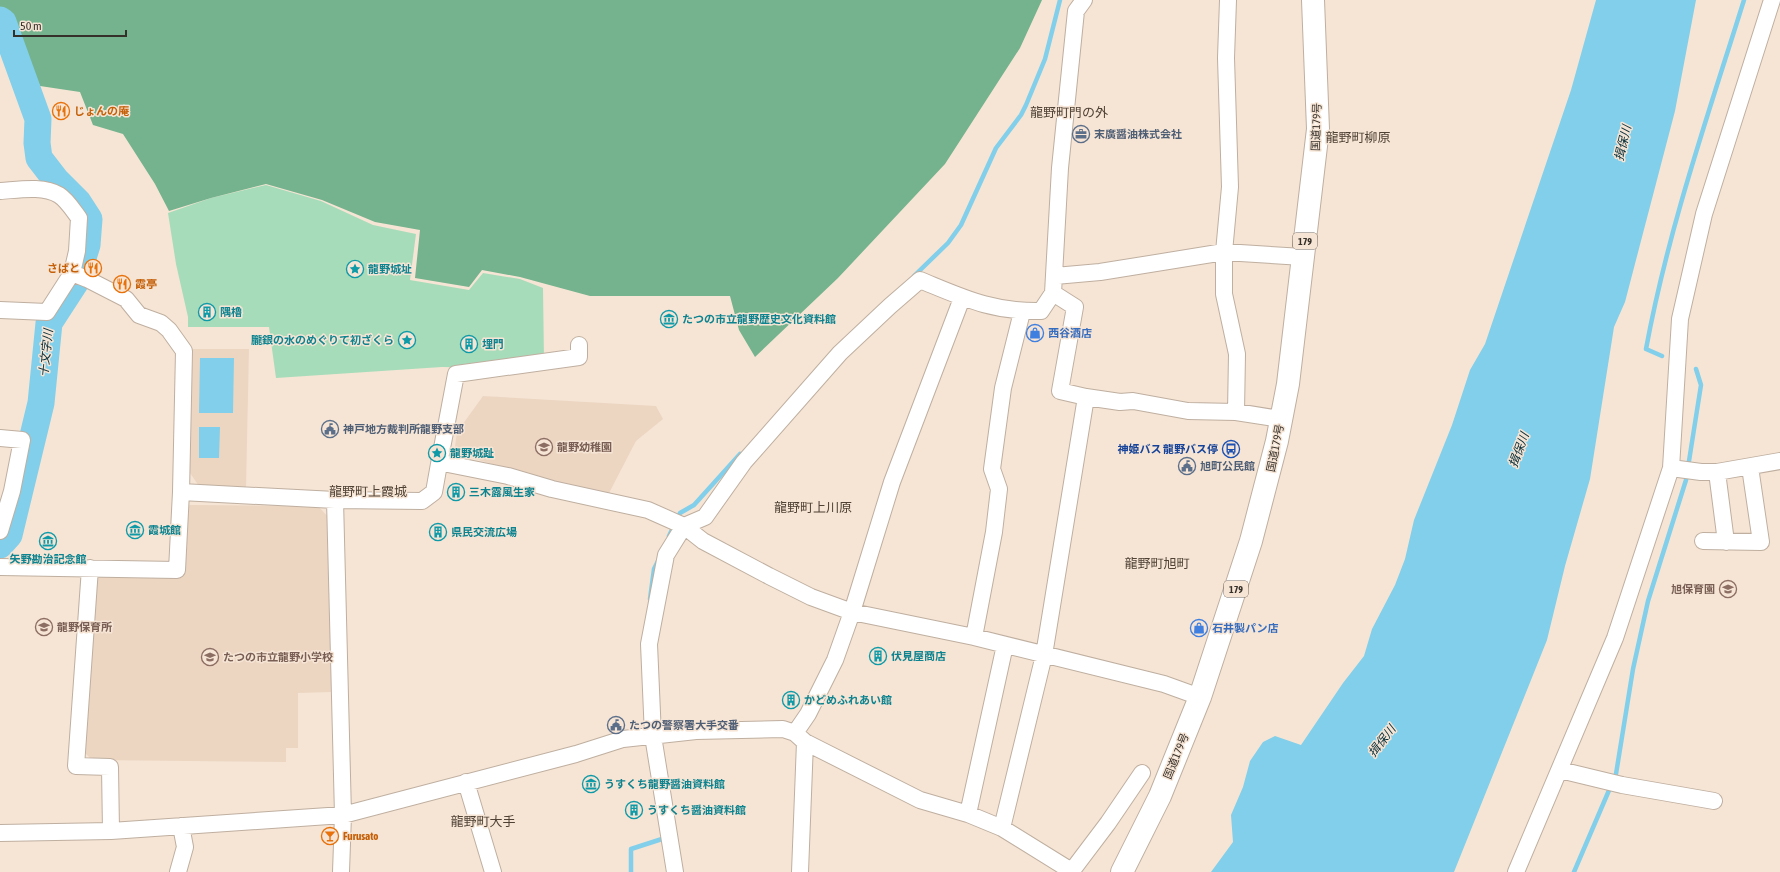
<svg xmlns="http://www.w3.org/2000/svg" width="1780" height="872" viewBox="0 0 1780 872" font-family="'Asap Condensed','Noto Sans JP',sans-serif">
<rect width="100%" height="100%" fill="#f6e5d5"/>
<path fill="#ecd6c2" d="M189,349H249L246,490L201,489L190,473Z
M483,396L656,406L663,419L636,441L607,497L454,453L457,432Z
M190,505L318,506L330,519L332,692L298,693V748H286V762L92,760L81,749L93,580L98,577H182V512Z"/>
<path fill="#a7dcba" d="M266,185L321,201L373,225L416,234L410,280L469,290L483,273L520,279L543,288L544,360L489,368L442,367L276,378L269,327H188V317L176,264L168,213L211,198Z"/>
<path fill="#74b38d" d="M0,0H1042L1020,48L945,164L838,278L755,357L739,330L730,296H590L520,277L482,270L469,287L415,278L420,230L375,222L322,200L266,184L211,198L169,211L155,184L123,134L93,125L80,92L40,86L24,53L0,21Z"/>
<path fill="#81cfea" d="M1596,0H1696L1675,111L1625,302L1614,327L1590,479L1565,566L1547,640L1454,872H1211L1233,842L1231,815L1243,787L1250,761L1263,742L1275,736L1301,745L1343,683L1364,656L1372,629L1395,585L1405,559L1414,520L1452,425L1470,370L1485,344L1571,90Z
M200,358H234L233,413H199Z
M199,427H220L219,458H199Z"/>
<g fill="none" stroke-linecap="round" stroke-linejoin="round">
<path stroke="#81cfea" stroke-width="4.5" d="M914,276L948,243L961,225L996,148L1021,115L1026,105L1045,59L1060,0
M1662,356L1646,349C1668,230 1708,115 1744,0
M669,536L680,513L694,505L740,454
M650,599L654,569L658,561
M631,872V849L665,838
M1574,872L1616,774L1633,669L1648,601L1686,480L1701,385L1696,369"/>
<path stroke="#81cfea" stroke-width="27" d="M0,20L3,22L9,39L38,119L37,143L39,158L56,180L78,202L89,219L87,245L75,283L49,323L41,403L9,535L0,545"/>
<g stroke="#bfafa0" stroke-width="18">
<path id="minor" d="M1228,0L1226,58L1230,187L1224,252V294L1237,354L1236,412
M0,191C17,190 43,185 59,195C67,200 73,210 79,218L77,251L72,273L47,312L0,310
M1055,276L1100,272L1224,252L1303,257
M1086,397L1120,402L1133,401L1188,411L1236,412L1280,419
M0,438L22,440L12,491L0,531
M439,464L456,374L579,357V345
M1671,468L1701,472H1717L1780,461
M1717,472L1726,542
M181,492L335,500L422,501L434,492L439,464H448L508,476L552,489L648,510L684,526L703,541L769,576L811,597L852,612L974,637L1164,684L1200,697
M335,500L343,815L341,872
M1703,541L1761,542L1750,467
M0,567L177,570L181,492L184,351L169,330L161,323L139,315L126,299L87,279L72,273
M90,568L76,766L110,767L111,831
M974,637L994,532L999,489L992,469L1003,388L1022,312
M795,733L808,714L835,660L852,612L892,482L962,298
M1560,770L1622,785L1714,801
M466,782L493,872
M968,814L1005,645
M1002,828L1044,655L1086,397L1060,391L1075,307L1053,293
M0,833L111,831L343,815L576,754L623,739L696,731L783,729L795,733L805,742L920,800L968,814L1002,828L1073,872
M178,872L185,847L181,826
M675,872L653,736L649,644L666,555L684,526L705,517L744,462L840,353L890,306L920,280C964,298 992,312 1041,311L1053,293L1060,168L1076,11L1084,0
M800,872L805,742
M1071,872L1108,823L1142,773
M1516,872L1615,638L1671,468L1680,319L1704,214L1772,0"/>
</g>
<g stroke="#bfafa0" stroke-width="24">
<path id="highway" d="M1122,872L1160,796L1200,697L1251,541L1277,441L1288,384L1318,129L1313,0"/>
</g>
<use href="#minor" stroke="#fff" stroke-width="16"/>
<use href="#highway" stroke="#fff" stroke-width="22"/>
</g>
<defs>
<g id="restaurant-ring" transform="scale(0.9)"><circle r="9.5" fill="#f6e5d5" stroke="#e8710a" stroke-width="1.5"/><path d="M-5-6h1v4h1v-4h1v4h1v-4h1v5L-1.5 .5V6h-2V.5L-5-1ZM5-6V6H3V1.5H1.5Q1.5-4 5-6Z" fill="#e8710a"/></g>
<g id="office-ring" transform="scale(0.9)"><circle r="9.5" fill="#f6e5d5" stroke="#5c6f8a" stroke-width="1.5"/><path d="M-6-3h4V-5.5h4V-3h4V5H-6ZM-1-4.5V-3h2v-1.5ZM-6 0V1H6V0Z" fill="#5c6f8a"/></g>
<g id="sight-ring" transform="scale(0.9)"><circle r="9.5" fill="#f6e5d5" stroke="#0f9aa8" stroke-width="1.5"/><path d="M0-6L1.8-2.2L6-1.7L2.9 1.2L3.7 5.4L0 3.3L-3.7 5.4L-2.9 1.2L-6-1.7L-1.8-2.2Z" fill="#0f9aa8"/></g>
<g id="building-ring" transform="scale(0.9)"><circle r="9.5" fill="#f6e5d5" stroke="#0f9aa8" stroke-width="1.5"/><path d="M-4-6H4V6H1V3H-1V6H-4ZM-2.5-4.3h1.7v1.8h-1.7ZM.8-4.3h1.7v1.8H.8ZM-2.5-1h1.7V.8h-1.7ZM.8-1h1.7V.8H.8Z" fill="#0f9aa8"/></g>
<g id="museum-ring" transform="scale(0.9)"><circle r="9.5" fill="#f6e5d5" stroke="#0f9aa8" stroke-width="1.5"/><path d="M0-6L6-3V-2H-6V-3ZM-5-1h2V3h-2ZM-1-1h2V3h-2ZM3-1h2V3H3ZM-6 4H6V6H-6Z" fill="#0f9aa8"/></g>
<g id="shop-ring" transform="scale(0.9)"><circle r="9.5" fill="#f6e5d5" stroke="#3f7fe0" stroke-width="1.5"/><path d="M-5-2.5h2.3a2.7 3.5 0 0 1 5.4 0H5L5.5 6h-11ZM-1.5-2.5h3a1.5 2.3 0 0 0-3 0Z" fill="#3f7fe0"/></g>
<g id="civic-ring" transform="scale(0.9)"><circle r="9.5" fill="#f6e5d5" stroke="#5c6f8a" stroke-width="1.5"/><path d="M-.6-6.5H3V-4.5H.6V-3L4-1V1h2V6H-6V1h2V-1L-.6-3ZM-1.2 2.5V6h2.4V2.5Z" fill="#5c6f8a"/></g>
<g id="school-ring" transform="scale(0.9)"><circle r="9.5" fill="#f6e5d5" stroke="#8d6e63" stroke-width="1.5"/><path d="M0-5L7-2L0 1L-7-2ZM-4 1L0 2.5L4 1V4Q0 6-4 4Z" fill="#8d6e63"/></g>
<g id="bus-ring" transform="scale(0.9)"><circle r="9.5" fill="#f6e5d5" stroke="#1a4fb4" stroke-width="1.5"/><path d="M-5-6H5V4H4V6H2V4H-2V6H-4V4H-5ZM-3.5-4V0h7V-4ZM-3.5 1.2v1.5H-2V1.2ZM2 1.2v1.5H3.5V1.2Z" fill="#1a4fb4"/></g>
<g id="bar-ring" transform="scale(0.9)"><circle r="9.5" fill="#f6e5d5" stroke="#e8710a" stroke-width="1.5"/><path d="M-6-5H6L.8 .8V4.5H3.5V6h-7V4.5H-.8V.8Z" fill="#e8710a"/></g>
</defs>
<g fill-rule="evenodd">
<use href="#restaurant-ring" x="61" y="111"/>
<use href="#office-ring" x="1081" y="134"/>
<use href="#restaurant-ring" x="93" y="268"/>
<use href="#sight-ring" x="355" y="269"/>
<use href="#restaurant-ring" x="122" y="284"/>
<use href="#building-ring" x="207" y="312"/>
<use href="#museum-ring" x="669" y="319"/>
<use href="#shop-ring" x="1035" y="333"/>
<use href="#sight-ring" x="407" y="340"/>
<use href="#building-ring" x="469" y="344"/>
<use href="#civic-ring" x="330" y="429"/>
<use href="#school-ring" x="544" y="447"/>
<use href="#bus-ring" x="1231" y="449"/>
<use href="#sight-ring" x="437" y="453"/>
<use href="#civic-ring" x="1187" y="466"/>
<use href="#building-ring" x="456" y="492"/>
<use href="#museum-ring" x="135" y="530"/>
<use href="#building-ring" x="438" y="532"/>
<use href="#museum-ring" x="48" y="541"/>
<use href="#school-ring" x="1728" y="589"/>
<use href="#school-ring" x="44" y="627"/>
<use href="#shop-ring" x="1199" y="628"/>
<use href="#building-ring" x="878" y="656"/>
<use href="#school-ring" x="210" y="657"/>
<use href="#building-ring" x="791" y="700"/>
<use href="#civic-ring" x="616" y="725"/>
<use href="#museum-ring" x="591" y="784"/>
<use href="#building-ring" x="634" y="810"/>
<use href="#bar-ring" x="330" y="836"/>
</g>
<g text-anchor="middle" dominant-baseline="central" stroke-width="3" stroke-linejoin="round" paint-order="stroke">
<g fill="#f6e5d5" stroke="#70665d" stroke-width="1">
<rect x="1293" y="233" width="24" height="16" rx="3"/>
<rect x="1224" y="581" width="24" height="16" rx="3"/>
</g>
<g font-size="10" font-weight="bold" fill="#36302a">
<text x="1305" y="241">179</text>
<text x="1236" y="589">179</text>
</g>
<g font-size="11" font-weight="bold" fill="#c56008" stroke="#f6e5d5" text-anchor="start">
<text x="74" y="111">じょんの庵</text>
<text x="80" y="268" text-anchor="end">さばと</text>
<text x="135" y="284">霞亭</text>
<text x="343" y="836">Furusato</text>
</g>
<g font-size="11" fill="#36302a" stroke="#f6e5d5">
<text transform="translate(1316 127) rotate(-88)">国道179号</text>
<text transform="translate(1275 448) rotate(-79)">国道179号</text>
<text transform="translate(1176 756) rotate(-68)">国道179号</text>
</g>
<g font-size="11" font-weight="bold" fill="#4e5e75" stroke="#f6e5d5" text-anchor="start">
<text x="1094" y="134">末廣醤油株式会社</text>
<text x="343" y="429">神戸地方裁判所龍野支部</text>
<text x="1200" y="466">旭町公民館</text>
<text x="629" y="725">たつの警察署大手交番</text>
</g>
<g font-size="11" font-weight="bold" fill="#0d838f" stroke="#f6e5d5" text-anchor="start">
<text x="368" y="269">龍野城址</text>
<text x="220" y="312">隅櫓</text>
<text x="682" y="319">たつの市立龍野歴史文化資料館</text>
<text x="394" y="340" text-anchor="end">朧銀の水のめぐりて初ざくら</text>
<text x="482" y="344">埋門</text>
<text x="450" y="453">龍野城趾</text>
<text x="469" y="492">三木露風生家</text>
<text x="148" y="530">霞城館</text>
<text x="451" y="532">県民交流広場</text>
<text x="48" y="559" text-anchor="middle">矢野勘治記念館</text>
<text x="891" y="656">伏見屋商店</text>
<text x="804" y="700">かどめふれあい館</text>
<text x="604" y="784">うすくち龍野醤油資料館</text>
<text x="647" y="810">うすくち醤油資料館</text>
</g>
<g font-size="11" font-weight="bold" fill="#366cbe" stroke="#f6e5d5" text-anchor="start">
<text x="1048" y="333">西谷酒店</text>
<text x="1212" y="628">石井製パン店</text>
</g>
<g font-size="11" font-weight="bold" fill="#785e54" stroke="#f6e5d5" text-anchor="start">
<text x="557" y="447">龍野幼稚園</text>
<text x="1715" y="589" text-anchor="end">旭保育園</text>
<text x="57" y="627">龍野保育所</text>
<text x="223" y="657">たつの市立龍野小学校</text>
</g>
<g font-size="11" font-weight="bold" fill="#164399" stroke="#f6e5d5" text-anchor="end">
<text x="1218" y="449">神姫バス 龍野バス停</text>
</g>
<g font-size="12" font-style="italic" fill="#09303b" stroke="#f6e5d5">
<text transform="translate(1623 143) rotate(-77)">揖保川</text>
<text transform="translate(46 353) rotate(-84)">十文字川</text>
<text transform="translate(1519 450) rotate(-70)">揖保川</text>
<text transform="translate(1382 741) rotate(-52)">揖保川</text>
</g>
<g font-size="13" fill="#4f4235" stroke="#f6e5d5">
<text x="1069" y="112">龍野町門の外</text>
<text x="1358" y="137">龍野町柳原</text>
<text x="368" y="491">龍野町上霞城</text>
<text x="813" y="507">龍野町上川原</text>
<text x="1157" y="563">龍野町旭町</text>
<text x="483" y="821">龍野町大手</text>
</g>
</g>
<path d="M14 30v6h112v-6" fill="none" stroke="#36302a" stroke-width="2"/>
<text x="20" y="30" font-size="12" fill="#36302a" stroke="#f6e5d5" stroke-width="3" paint-order="stroke">50 m</text>
</svg>
